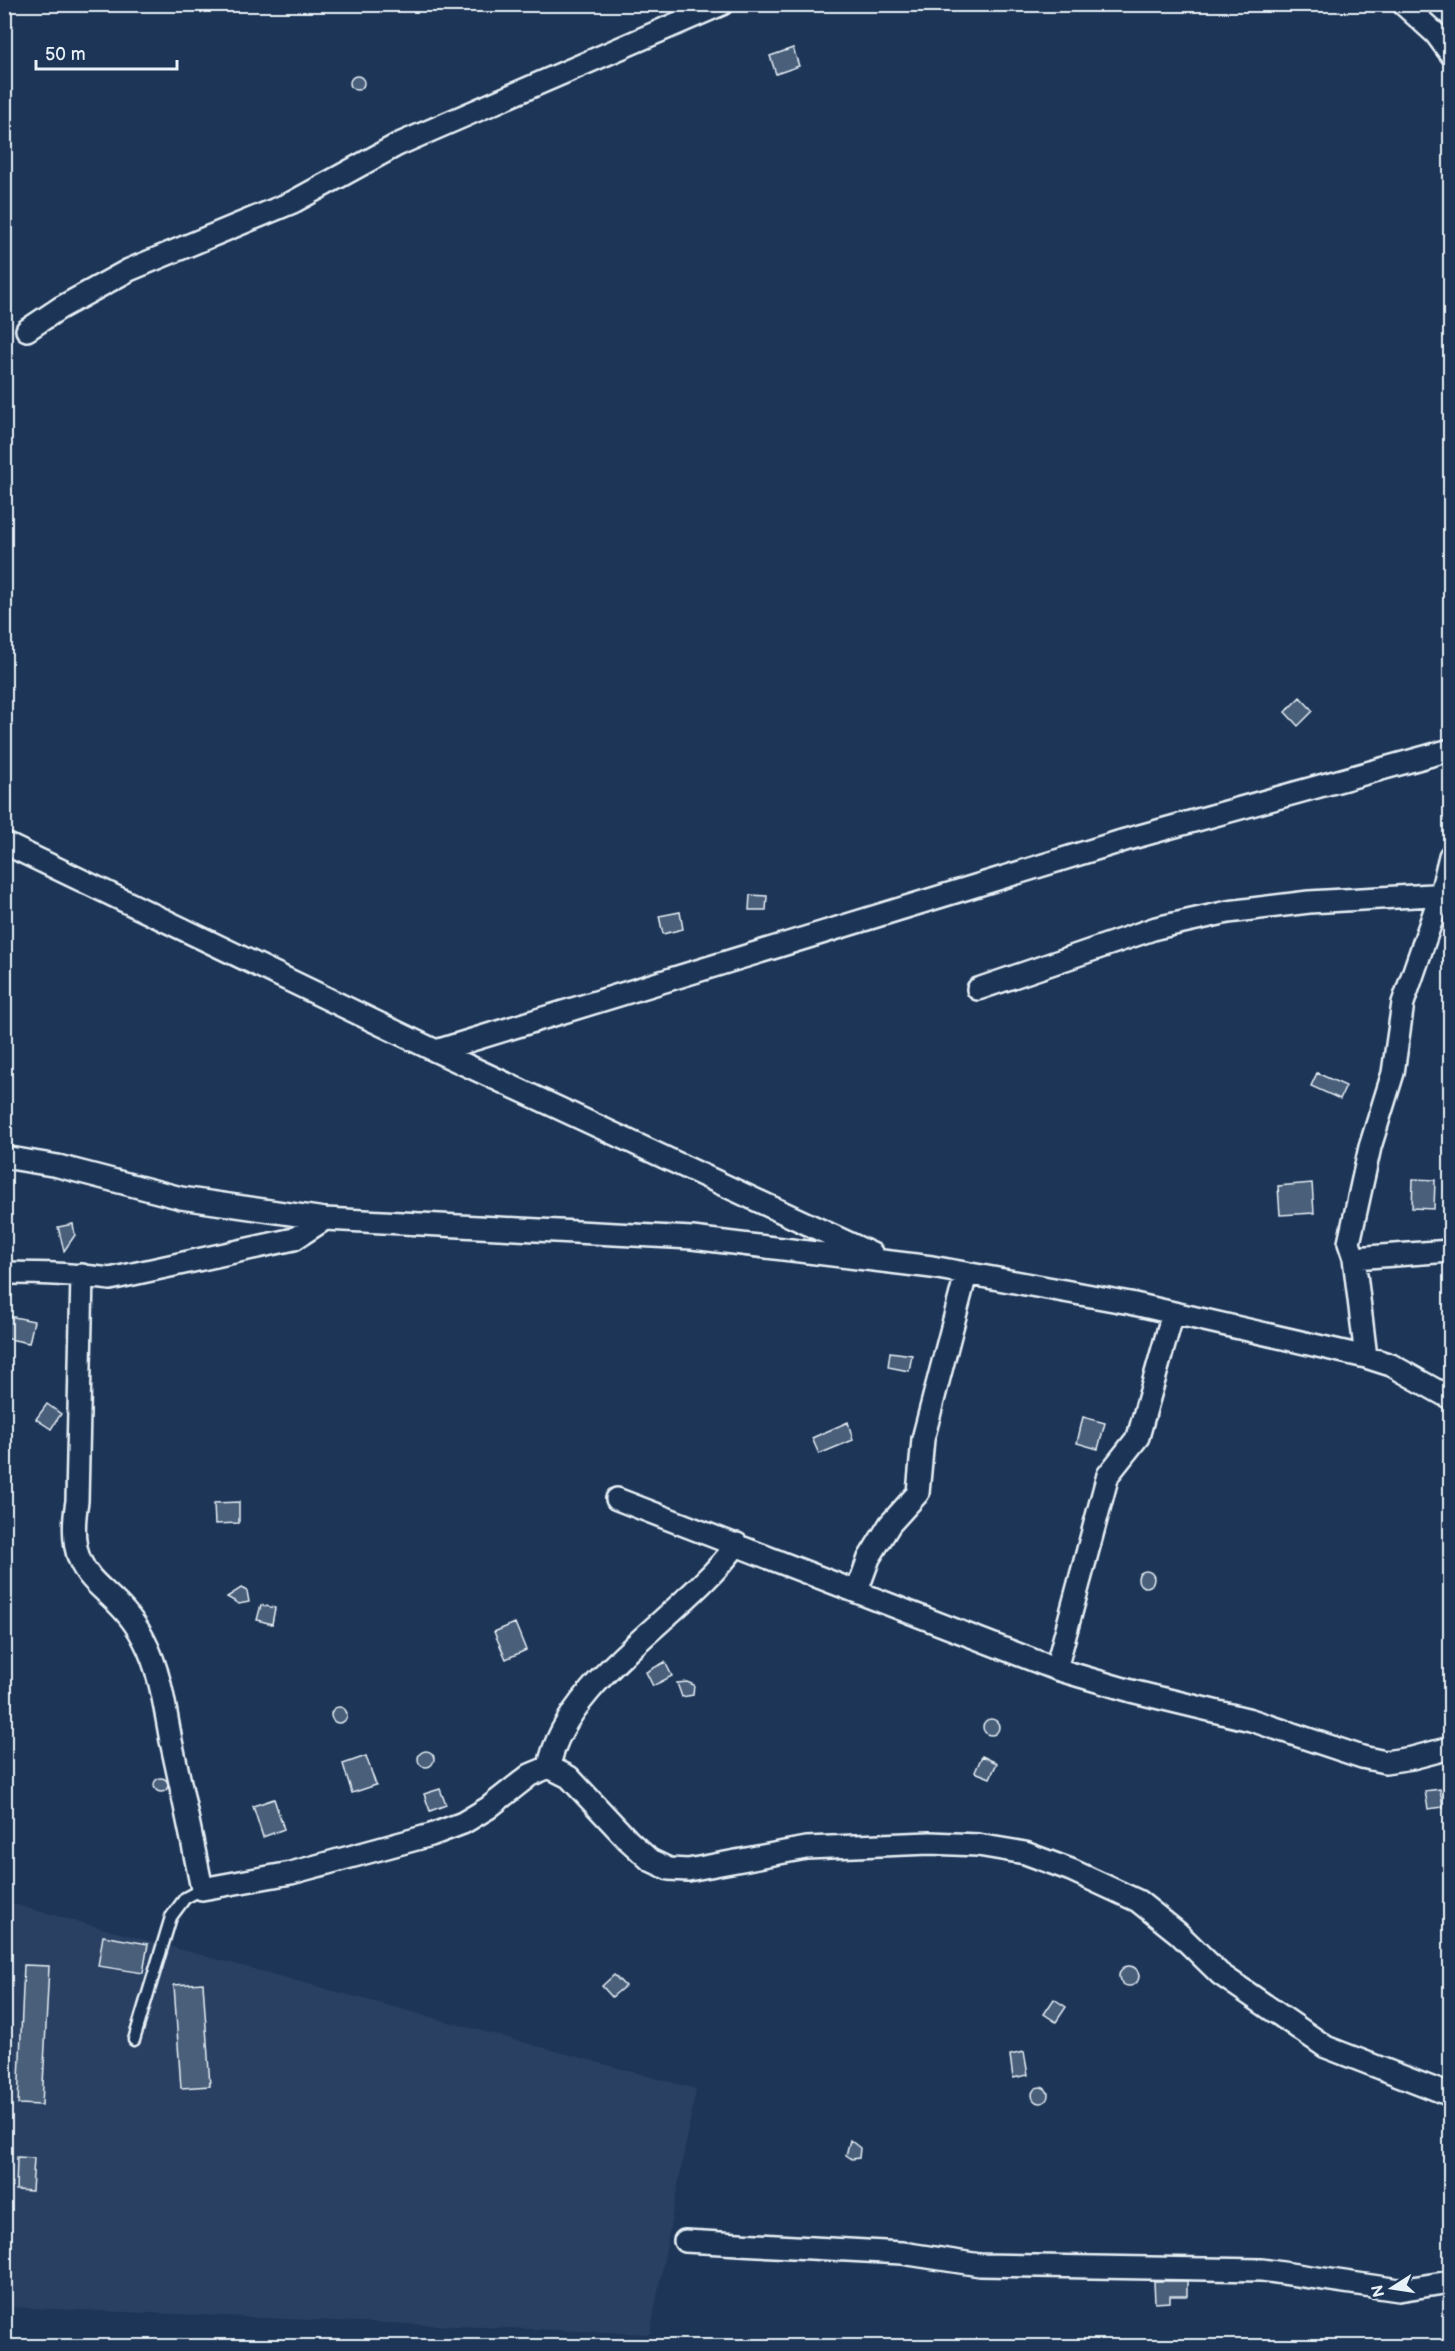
<svg xmlns="http://www.w3.org/2000/svg" width="1455" height="2351" viewBox="0 0 1455 2351" font-family="'Balsamiq Sans',sans-serif">
<rect width="100%" height="100%" fill="#1d3557"/>
<filter id="ink" filterUnits="userSpaceOnUse"><feTurbulence type="fractalNoise" baseFrequency=".0167" numOctaves="2"/><feDisplacementMap in="SourceGraphic" scale="12" xChannelSelector="R" yChannelSelector="G"/><feConvolveMatrix kernelMatrix="1 2 1 2 8 2 1 2 1" color-interpolation-filters="sRGB"/></filter>
<g filter="url(#ink)">
<path fill="#2a4162" d="M5,1902L696,2089L650,2334L5,2307Z"/>
<path fill="#495e7a" stroke="#e8f1f8" stroke-width="1.5" d="M793,48L799,66L776,74L770,56Z
M350 83a7 7 0 1 1 14 0a7 7 0 1 1-14 0Z
M1300,697L1313,711L1298,726L1285,712Z
M750,895L767,896L766,910H749Z
M680,912L683,929L663,934L659,916Z
M1317,1073L1346,1086L1340,1099L1311,1086Z
M1413,1179L1435,1180L1434,1209L1412,1208Z
M1312,1183L1314,1213L1280,1215L1278,1186Z
M73,1224L75,1235L64,1251L58,1227Z
M4,1315L34,1321L29,1343L4,1338Z
M890,1352L912,1355L909,1371L888,1367Z
M47,1404L61,1414L51,1429L36,1419Z
M1083,1417L1105,1423L1098,1449L1077,1443Z
M848,1422L853,1440L819,1454L812,1438Z
M239,1502V1523L215,1524L214,1503Z
M1138 1579a8 8 0 1 1 16 0a8 8 0 1 1-16 0Z
M241,1588L247,1591L249,1602L239,1604L227,1597Z
M261,1605L275,1608L272,1624L257,1620Z
M515,1623L526,1650L506,1659L494,1632Z
M665,1662L672,1676L653,1686L646,1672Z
M677,1683L687,1682L694,1685L693,1695L682,1697Z
M331 1715a8 8 0 1 1 16 0a8 8 0 1 1-16 0Z
M983 1727a8 8 0 1 1 16 0a8 8 0 1 1-16 0Z
M418 1759a8 8 0 1 1 16 0a8 8 0 1 1-16 0Z
M366,1756L376,1785L352,1793L343,1764Z
M982,1756L997,1763L990,1778L975,1772Z
M154 1785a7 7 0 1 1 14 0a7 7 0 1 1-14 0Z
M440,1789L446,1805L430,1811L424,1794Z
M1440,1789L1443,1807L1428,1809L1425,1791Z
M274,1799L284,1829L263,1837L253,1806Z
M103,1936L148,1944L143,1973L98,1966Z
M24,1965L49,1966L42,2105L18,2104Z
M1119 1976a10 10 0 1 1 20 0a10 10 0 1 1-20 0Z
M614,1975L625,1986L612,1997L602,1986Z
M203,1983L210,2086L181,2088L174,1985Z
M1054,1999L1066,2007L1056,2022L1044,2014Z
M1024,2052L1028,2075L1013,2078L1010,2055Z
M1032 2095a8 8 0 1 1 16 0a8 8 0 1 1-16 0Z
M850,2140L860,2148L859,2158L852,2159L846,2155Z
M17,2157L34,2158L32,2191L16,2190Z
M1154,2281H1187V2296H1170V2302L1155,2303Z"/>
<g fill="none" stroke-linecap="round" stroke-linejoin="round">
<g stroke="#e8f1f8" stroke-width="15">
<path id="lane" d="M134,2040L171,1917L185,1898L202,1889"/>
</g>
<g stroke="#e8f1f8" stroke-width="26">
<path id="street" d="M1403,4L1436,34L1450,53
M27,330L60,308L129,270L293,202L397,145L722,4
M4,843L436,1051L872,1254
M978,989L1156,928L1228,912L1309,902L1450,894
M436,1051L1125,840L1450,750
M4,1157L58,1166L181,1198L325,1219L692,1238L932,1267L1130,1303L1366,1357L1391,1365L1450,1398
M1354,1258L1450,1251
M4,1273C39,1273 76,1274 110,1279L294,1239L325,1219
M82,1275L77,1501C62,1589 113,1578 144,1640C160,1670 165,1708 171,1741C182,1790 192,1840 202,1889L291,1873L431,1835L463,1823L488,1808L530,1775L549,1767L569,1777L628,1840L650,1860L669,1869L688,1870L806,1848L930,1843L978,1845L1025,1853L1071,1870L1138,1901L1178,1933L1220,1974L1326,2047L1450,2095
M1366,1357L1354,1258L1349,1243L1370,1147L1393,1073L1403,1003L1441,893L1450,856
M617,1499L1056,1669L1131,1691L1251,1720L1362,1757L1385,1762L1412,1758L1450,1748
M857,1591L869,1558L890,1524L918,1493L923,1439L966,1274
M1056,1669L1108,1475L1138,1437L1173,1313
M549,1767C564,1681 687,1614 737,1544
M685,2241L902,2253L980,2265L1262,2270L1399,2290L1450,2282"/>
</g>
<use href="#lane" stroke="#1d3557" stroke-width="10"/>
<use href="#street" stroke="#1d3557" stroke-width="21"/>
</g>
</g>
<rect width="1455" height="2351" fill="none" stroke="#1d3557" stroke-width="24"/>
<rect x="12" y="12" width="1431" height="2327" fill="none" stroke="#e8f1f8" stroke-width="2" filter="url(#ink)"/>
<g transform="translate(1392 2288) rotate(258)" stroke="#1d3557" stroke-width="4.5" paint-order="stroke">
<path d="M0-4.5L10 22L0 15L-10 22Z" fill="#e8f1f8"/>
<text y="-9" font-size="16" font-weight="bold" text-anchor="middle" fill="#e8f1f8">N</text>
</g>
<path d="M36 60v9h141v-9" fill="none" stroke="#e8f1f8" stroke-width="3"/>
<text x="45" y="60" font-size="18" fill="#e8f1f8" stroke="#1d3557" stroke-width="4.5" paint-order="stroke">50 m</text>
</svg>
